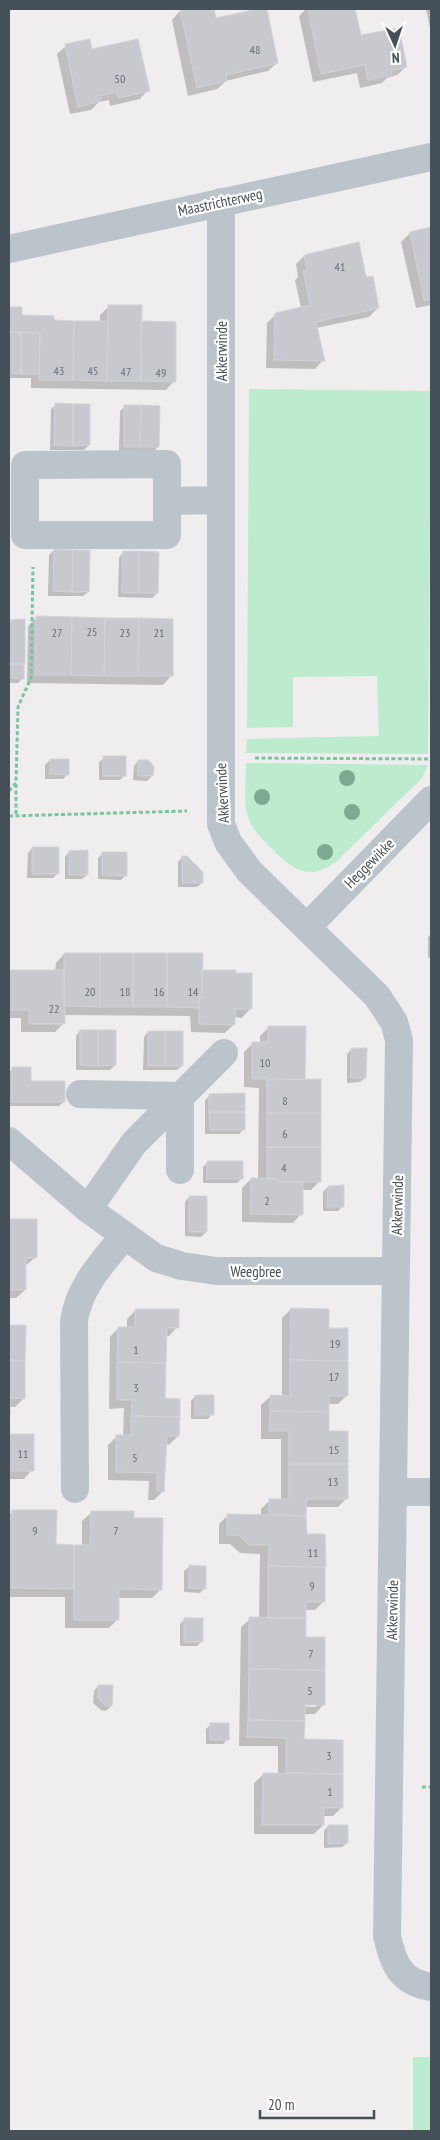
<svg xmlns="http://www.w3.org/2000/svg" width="440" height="2140" viewBox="0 0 440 2140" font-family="'PT Sans Narrow',sans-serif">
<rect width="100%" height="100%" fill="#efeded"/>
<path fill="#bdebce" d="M249,389L431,391L428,754L246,753L247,739L379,736L377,676L293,677V727L247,728Z
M246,763L428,765L422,778L337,861C309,883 292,869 271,848C262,839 252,829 248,817C243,801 246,780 246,763Z
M413,2057H431V2131H413Z"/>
<path fill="#0003" fill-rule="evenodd" d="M190,9H212L215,20L265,9L277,63L268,71L226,81L217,89L188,96L172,20L180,11Z
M306,9H354L360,37L406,67L397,75L387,78L382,83L360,88L357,73L313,82L299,16Z
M426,9H431V33Z
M66,46L91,50L148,90L140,99L110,106L109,100L99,102L91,110L70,114L57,54Z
M431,229V305L416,308L401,242L410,233Z
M304,256L365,279L378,308L369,317L316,328L323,360L315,369L266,368L267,323L276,314L301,308L295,280L298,277L296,264Z
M109,306L140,323L174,381L166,390L31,388V378H9V308H21V316L53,322H100V315Z
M56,405L89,445L84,450H50L51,409Z
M125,406L158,447L153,452L119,451L120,411Z
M54,550L88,592L83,596H48L49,555Z
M124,552L157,593L152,598L118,597L119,557Z
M36,618L171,676L163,685L27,683L28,626Z
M9,621H24L23,678L18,683H9Z
M104,758L124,776L120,780H99V762Z
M50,760L68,774L63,779H45V765Z
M138,761L152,776L147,781L133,780L134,766Z
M32,848L57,874L53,878H27L28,853Z
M69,852L87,875L82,879H65V857Z
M103,853L126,875L121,880L98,879V858Z
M182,857L202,883L197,887H178V862Z
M431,934V958H428V937Z
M64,954L250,1009L242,1018L234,1017V1024L225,1033L191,1032L190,1016L64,1015V1023L55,1032H21V1018H9V971L55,972L56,963Z
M269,1027H304V1081L319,1182L311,1190H302L301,1214L293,1223L242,1222V1188L251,1179H258L259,1088L244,1087V1052L253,1043H260V1036Z
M80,1031L115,1065L110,1070H76V1036Z
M148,1032L182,1066L177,1070H143L144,1037Z
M352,1049L365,1078L360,1082L347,1083V1054Z
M13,1068L30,1082L64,1102L59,1106H9V1072Z
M210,1095L244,1129L239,1134H205V1100Z
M207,1163L242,1178L237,1183H203V1167Z
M328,1187L343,1206L338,1211H323V1192Z
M189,1197L206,1232L201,1237L185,1236V1202Z
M9,1220H36V1257L25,1266V1290L16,1298H9Z
M291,1309L328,1330L347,1395L338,1404H328V1432L346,1499L338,1507H305V1535H324V1601L315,1610H305V1638L323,1705L315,1714H303V1741H342V1807L333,1816H323V1825L314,1834H254V1783L263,1775L278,1774V1746H239L241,1627L250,1619H259L260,1554L240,1553L230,1544H219V1524L227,1516H261V1509L270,1500H281V1439H261V1405L270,1397H282V1318ZM298,1704H316V1707L298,1706Z
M136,1310L177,1327L169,1336H165L164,1400L178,1436L169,1445L165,1444L163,1491L154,1500H148L149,1481L108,1480V1445L117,1436H123L124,1408L109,1409L110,1337L118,1328H127V1319Z
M24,1326V1398L15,1407H9V1436H32V1470L24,1479H9V1327Z
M195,1396L212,1414L208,1419H191V1401Z
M13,1511L55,1546H82V1521L91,1513L132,1519L161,1589L152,1598H118V1619L109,1628H65V1597H9V1515Z
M189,1567L205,1588L200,1593L184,1592V1571Z
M185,1619L201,1642L197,1646H180V1624Z
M98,1686L111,1706L106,1711L101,1710L93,1703L94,1691Z
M211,1724L227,1740L223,1744H206V1729Z
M328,1826L347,1843L342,1847L324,1848V1831Z"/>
<path fill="#c7c9cf" stroke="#d1d3d8" d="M184,9H214L216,18L257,9H267L278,63L226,75L227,81L197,88L180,10Z
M308,9H355L361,35L399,28L407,67L391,71L392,75L368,80L365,65L321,74Z
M90,39L92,49L138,39L150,91L118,98L117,92L100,96L101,101L78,107L65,44Z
M431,227V299L424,300L410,232Z
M359,242L366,277L373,276L379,308L316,322L325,361L274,360L275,313L310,305L303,271L307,270L304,255Z
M108,305H142L141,381H107Z
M9,307H22V315L54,316V320L74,321L73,380H39L40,333L9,332Z
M74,321H108L107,381L73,380Z
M141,321L176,322V382L141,381Z
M9,332H21V374L9,373Z
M21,332L40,333L39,374H21Z
M55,403L73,404V446L54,445Z
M73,404H90V445L73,446Z
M124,405H141L140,447H124Z
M141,405L160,406L159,447H140Z
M54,549L73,550L72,592L53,591Z
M73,550H90L89,592H72Z
M123,551H139V593H122Z
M139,551L159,552L158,593H139Z
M36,616L72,617L71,675H35Z
M72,617L105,618L104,676L71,675Z
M105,618H139L138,676H104Z
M139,618L173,619V676H138Z
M25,619V664H9V620Z
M9,664H24V679L9,678Z
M103,756H126V776H103Z
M50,759H69V775L50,774Z
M138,760H148L154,766L153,776H138Z
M32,847H59V874H32Z
M88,850V875H69V851Z
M102,852H127V876L102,875Z
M182,856H187L203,872V883H182Z
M64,953H100V1007L64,1006Z
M100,953H133V1007H100Z
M133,953H167V1007H133Z
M167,953H203L202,997H199V1008L167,1007Z
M9,970H64L65,1024H29V1010H9Z
M202,970H236L235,973H252V1009H235V1025L199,1024V997H202Z
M268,1026H306L305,1079H252V1042H268Z
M80,1030H98V1066L80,1065Z
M98,1030H116V1065L98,1066Z
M148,1031H165V1066H148Z
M165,1031H183V1066H165Z
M351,1048H367L366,1078H351Z
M12,1067H31V1081H65V1102H11Z
M321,1079V1113H267V1080Z
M245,1093V1112H209V1094Z
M209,1112H245V1130H210Z
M267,1113H321V1147H267Z
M267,1147H321V1182H278V1179L267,1178Z
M207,1161H243V1179H207Z
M251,1178L278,1179V1182H303V1215L250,1214Z
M344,1185V1207H327L328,1186Z
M189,1196H207V1232H189Z
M9,1219H37V1258H26V1290H9V1306Z
M9,1306V1325H26L25,1361L9,1360Z
M291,1308L329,1309V1328H348V1361L290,1360Z
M135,1309H179V1328H167L166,1363L117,1362L118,1327H135Z
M9,1360L25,1361V1399L10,1398V1415Z
M290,1360L348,1361V1396H329V1412L270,1411V1395L290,1396Z
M117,1362L166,1363L165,1398L180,1399V1417L131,1416L132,1400H117Z
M195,1395H214V1415H195Z
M270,1411L329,1412V1431H348V1464H289V1431H269Z
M9,1415L10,1434H34V1471H9Z
M131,1416L180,1417L179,1436H167L164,1492L157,1491V1473L116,1472V1435H131Z
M289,1464H348V1499H307L306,1516L269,1515V1499H289Z
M12,1510H57L56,1544L74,1545V1589L9,1588V1517H12Z
M91,1511H134V1518H163L162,1590L119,1589V1620H74V1545H90Z
M227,1514L306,1516L307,1534H325L326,1567L268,1566L269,1545H249L239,1535H227Z
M189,1565L206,1566V1589L189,1588Z
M268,1566L325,1567V1602H306V1618H268Z
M249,1617L306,1618V1637H325V1670L249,1669Z
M184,1618H203V1642H184Z
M249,1669L325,1670V1705H305V1721L248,1720Z
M98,1685H113L112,1706H106L98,1698Z
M248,1720L305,1721L304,1739L343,1740V1774L286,1773V1738L247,1737Z
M210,1723H229V1740H210Z
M263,1773L343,1774V1808H324V1825H262Z
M328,1825H348V1843L328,1844Z"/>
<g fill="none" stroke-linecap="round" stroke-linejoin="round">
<path stroke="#78c69e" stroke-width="3" stroke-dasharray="4 2.5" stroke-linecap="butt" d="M255,758L431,759
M16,784V815
M9,791L16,783L18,707L31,678L33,567
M9,816L187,811
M422,1787H431"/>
<path stroke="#bcc4cb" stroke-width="28" d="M221,202V824L228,842L249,871L377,996L394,1022L399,1040L387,1936C393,1963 400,1982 431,1987
M9,249L431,157
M167,501V464L25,465V535H167V501L221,500
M308,926L431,800
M80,1094L180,1096V1170
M9,1141L88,1209L156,1258L182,1266L216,1271H396
M88,1209L134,1143L224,1053
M75,1489L74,1321C79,1286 103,1262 124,1236
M393,1492H431"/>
</g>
<g fill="#7caa91">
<circle cx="347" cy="778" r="8"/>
<circle cx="262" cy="797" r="8"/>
<circle cx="352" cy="812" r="8"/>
<circle cx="325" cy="852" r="8"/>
</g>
<g text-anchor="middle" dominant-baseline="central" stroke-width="4.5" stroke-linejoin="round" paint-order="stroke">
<g font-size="12" fill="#666e76">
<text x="255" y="49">48</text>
<text x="120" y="78">50</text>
<text x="340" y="266">41</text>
<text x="59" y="370">43</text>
<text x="93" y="370">45</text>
<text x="126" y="371">47</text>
<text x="161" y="372">49</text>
<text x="92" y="631">25</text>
<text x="57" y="632">27</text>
<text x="125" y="632">23</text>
<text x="159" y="632">21</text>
<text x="90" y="991">20</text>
<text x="125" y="991">18</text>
<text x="159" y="991">16</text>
<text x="193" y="991">14</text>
<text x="54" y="1008">22</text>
<text x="265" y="1062">10</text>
<text x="285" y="1100">8</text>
<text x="285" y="1133">6</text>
<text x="284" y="1167">4</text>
<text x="267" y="1200">2</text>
<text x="335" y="1343">19</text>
<text x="136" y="1349">1</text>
<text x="334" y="1376">17</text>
<text x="136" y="1387">3</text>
<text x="334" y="1449">15</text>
<text x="23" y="1453">11</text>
<text x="135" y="1457">5</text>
<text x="333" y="1481">13</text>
<text x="35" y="1530">9</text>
<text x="116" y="1530">7</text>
<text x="313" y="1552">11</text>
<text x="312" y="1585">9</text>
<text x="311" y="1653">7</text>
<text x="310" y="1690">5</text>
<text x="329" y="1755">3</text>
<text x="330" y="1791">1</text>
</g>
<g font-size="15" fill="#465059" stroke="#fff">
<text transform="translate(220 202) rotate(-12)">Maastrichterweg</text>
<text transform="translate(221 351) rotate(-90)">Akkerwinde</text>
<text transform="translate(222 793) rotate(-93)">Akkerwinde</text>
<text transform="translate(369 863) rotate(-45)">Heggewikke</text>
<text transform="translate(397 1205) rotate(-89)">Akkerwinde</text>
<text x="256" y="1271">Weegbree</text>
<text transform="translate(392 1610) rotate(-89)">Akkerwinde</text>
</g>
</g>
<rect width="440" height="2140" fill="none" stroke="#465059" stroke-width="20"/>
<g transform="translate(395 45) rotate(177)" stroke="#ffffff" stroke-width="4" paint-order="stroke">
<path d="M0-4L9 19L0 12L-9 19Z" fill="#465059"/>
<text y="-8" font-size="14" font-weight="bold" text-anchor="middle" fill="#465059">N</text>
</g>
<path d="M260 2110v8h114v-8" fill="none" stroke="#465059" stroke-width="2.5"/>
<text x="268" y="2110" font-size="15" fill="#465059" stroke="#ffffff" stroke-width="4" paint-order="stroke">20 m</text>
</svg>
